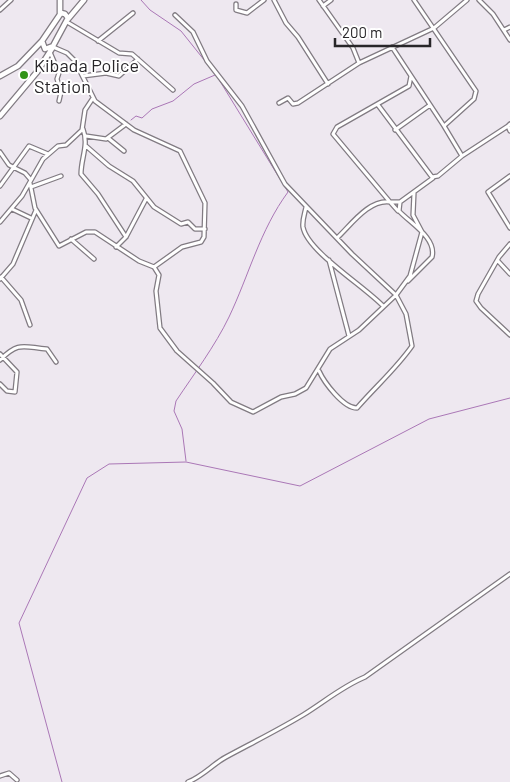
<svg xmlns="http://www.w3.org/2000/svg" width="510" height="782" viewBox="0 0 510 782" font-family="Barlow,sans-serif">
<rect width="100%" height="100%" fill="#eee8f0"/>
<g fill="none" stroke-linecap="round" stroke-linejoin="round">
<path stroke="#aa77b6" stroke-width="1" d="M141,0L150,10L181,31L205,61
M131,120L136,116L142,118L152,109L173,101L194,84L215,75
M186,461L182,429L174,411L176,401C194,374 215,346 229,317C249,275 260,230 288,192L218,78
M62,782L19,623L87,478L109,464L186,462L300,486L429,419L510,398"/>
<g stroke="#817b82" stroke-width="5.5">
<path id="street" d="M274,0L286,23L298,37L328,84
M319,0L353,48L359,63
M479,0L493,14L510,40
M236,4V10L247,13L264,0
M323,6L331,0
M0,10L11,0
M175,15L193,32L207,61L242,106L285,184L352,254L396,295L406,314L412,346C396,369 375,387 357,408C343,408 324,382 319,371
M67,22L119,53L132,54L173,90
M504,30L510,27
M98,41L133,13
M53,47L67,53L75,61L95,101L134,130L180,151L205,203L204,237L201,242L182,247L154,267
M392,47L444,126
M50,52L59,73L57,79L61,92L59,101
M83,76L106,73L119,76L138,59
M411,76L409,86L337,127L333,134L390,202H400L433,178
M279,103L288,98L293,104L298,103L359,63L434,28L467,0
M378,105L432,177L438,176L462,156L444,126L474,99L476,91L414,0
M510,124L508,126L510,131
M83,129C89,145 81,158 81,174L98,194L126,237
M395,130L430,105
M86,136L106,139L126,124
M108,138L124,151
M86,146L109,166L133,181L154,207L181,224L188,222L195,229H205
M0,152L9,165L25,173L31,180
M462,156L508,126
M510,176L488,192L510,228
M30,183L35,208L59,246L86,232H95L139,261L154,267L159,275L156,291L160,328L177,351L213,383L231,402L253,412L281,397L295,394L306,388L330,349L359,330L396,295L410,276L422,232L413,215L414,193
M0,186L29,146L48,154
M31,187L61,176
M400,202L399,211C410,223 437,238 432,257L408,281
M306,207C305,213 302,220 303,227C307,251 364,286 383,306
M12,209L31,218
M0,222L22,196L43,159L58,146L66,145L82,130L85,110L93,98
M337,238C351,225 369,199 390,202L398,211
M71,239L94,259
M510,244L499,257L478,294L476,301L481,308L510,335
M116,247L126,237L146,199
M329,260L349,336
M498,261L510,274
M1,277L21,300L30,325
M0,279L13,264L36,210
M0,354L17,372L15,392L7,391L0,384
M0,360C19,341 23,347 47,349L56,362
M0,776L9,773L17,780
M188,782C203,776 213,764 226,757C252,743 278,730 303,715C324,702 343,686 365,677L510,574"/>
</g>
<g stroke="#817b82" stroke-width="7">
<path id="secondary" d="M60,0V14
M61,13L65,14L68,18L53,46L45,49L42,41Z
M68,19L84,0
M0,76L18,66L42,41
M0,116L37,72L53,47"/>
</g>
<use href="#street" stroke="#fff" stroke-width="3"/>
<use href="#secondary" stroke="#fff" stroke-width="4.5"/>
</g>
<circle fill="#319417" stroke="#fff" stroke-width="2" cx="24" cy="75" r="5"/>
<g text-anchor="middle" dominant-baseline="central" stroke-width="4" stroke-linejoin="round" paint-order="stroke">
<g font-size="18" fill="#282629" stroke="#fff" text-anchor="start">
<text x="34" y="65">Kibada Police<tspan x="34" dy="21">Station</tspan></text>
</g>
</g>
<path d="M335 38v8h95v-8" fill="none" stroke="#282629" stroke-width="2.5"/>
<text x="342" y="38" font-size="15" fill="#282629" stroke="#ffffff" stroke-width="4" paint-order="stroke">200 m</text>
</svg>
